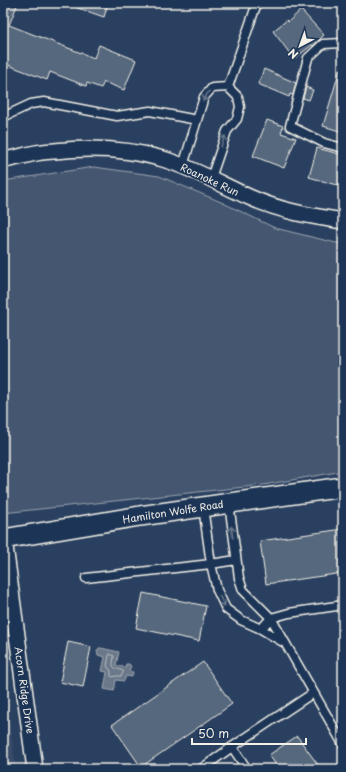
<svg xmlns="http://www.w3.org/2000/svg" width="346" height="772" viewBox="0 0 346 772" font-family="'Playpen Sans',sans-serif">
<rect width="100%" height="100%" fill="#2a4060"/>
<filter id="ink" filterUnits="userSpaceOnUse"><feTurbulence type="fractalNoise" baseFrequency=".025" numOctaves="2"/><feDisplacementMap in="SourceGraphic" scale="8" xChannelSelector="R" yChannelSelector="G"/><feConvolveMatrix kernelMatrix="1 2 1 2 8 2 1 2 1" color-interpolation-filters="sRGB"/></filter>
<g filter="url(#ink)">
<path fill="#374c69" d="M3,674L16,769H3Z"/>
<path fill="#445771" stroke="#9ca4ac" d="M94,167L159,176L221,202L275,228L336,243H343V471L263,485L3,513V181Z"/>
<path fill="#6a788a" stroke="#a1a8b0" d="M99,648H101L119,652L116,665L125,667L126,664H129L131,666L129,671L133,672L132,677L126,676L124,681L116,680L114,691L104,689L107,672L102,671L105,657L98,655L97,651Z"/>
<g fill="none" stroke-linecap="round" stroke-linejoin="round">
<path stroke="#bdc1c2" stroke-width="1" d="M110,654L114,656C112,670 112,666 123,671V673L121,676H116L113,677L111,676V671L107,666L109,656Z"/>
</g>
<path fill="#56677d" stroke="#f4f1e8" d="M3,3H18L9,25L94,58L99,45L136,60L124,90L104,82L101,88L87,83L86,86L50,72L47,80L3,63Z
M70,3H108L104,17L69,5Z
M301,10L324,35L313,46L312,45L294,59L273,31L287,20L288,22Z
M264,69L296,83L293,95L290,94L289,97L258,84Z
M340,69L343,70V132L323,126Z
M306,87L313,90L309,100L303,98Z
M267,120L283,126L281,133L296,138L284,168L253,156Z
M317,148L343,155V187L309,177Z
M343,529V573L266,584L260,541Z
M143,593L206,606L199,641L136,628Z
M68,642L91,647L83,687L60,682Z
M203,662L232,704L141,767L112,725Z
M297,736L321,769H279L269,755Z"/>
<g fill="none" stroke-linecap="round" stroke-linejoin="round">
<g stroke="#f4f1e8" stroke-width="11">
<path id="service" d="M343,43L323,44L308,58L290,126L324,143L343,148
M228,87L257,3
M3,117L31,104L44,102L117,116L150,111L197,120
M183,166L204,97L212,88L228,87L238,97L240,107L237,119L227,131L211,178
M229,503L239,578L243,590L271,618L343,744
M203,507L211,564L217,590L226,609L241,620L261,629L283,642
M86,578L211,564L236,560
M261,629L271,618L289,613L343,605
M232,747L247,769
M201,769L232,747L313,693"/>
</g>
<g stroke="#f4f1e8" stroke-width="18">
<path id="minor" d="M3,160C14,159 25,155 36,153C42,152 48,151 54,151C90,147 127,148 163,159C193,168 220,184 249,197C280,211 310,216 343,221
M4,539L35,769"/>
</g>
<g stroke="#f4f1e8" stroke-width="22">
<path id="tertiary" d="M3,539L140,516L343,487"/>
</g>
<use href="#service" stroke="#1d3557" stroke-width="8"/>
<use href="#minor" stroke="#1d3557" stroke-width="15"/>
<use href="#tertiary" stroke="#1d3557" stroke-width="19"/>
</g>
<defs><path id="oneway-shaft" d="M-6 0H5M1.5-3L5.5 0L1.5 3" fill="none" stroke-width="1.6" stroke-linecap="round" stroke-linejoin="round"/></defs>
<g stroke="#68778a">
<use href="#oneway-shaft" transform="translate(206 96) rotate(121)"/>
<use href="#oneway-shaft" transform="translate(223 141) rotate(-71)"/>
<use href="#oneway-shaft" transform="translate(232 532) rotate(-98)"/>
<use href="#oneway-shaft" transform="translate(222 601) rotate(63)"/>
</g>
</g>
<g text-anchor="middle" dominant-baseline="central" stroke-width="3.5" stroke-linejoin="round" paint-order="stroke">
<g font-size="10" fill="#f4f1e8" stroke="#1d3557">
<text transform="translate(210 179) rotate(25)">Roanoke Run</text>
<text transform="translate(173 511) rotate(-9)">Hamilton Wolfe Road</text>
<text transform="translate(25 690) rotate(82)">Acorn Ridge Drive</text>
</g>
</g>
<rect width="346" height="772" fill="none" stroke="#1d3557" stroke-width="16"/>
<rect x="8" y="8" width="330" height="756" fill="none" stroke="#f4f1e8" stroke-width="1.5" filter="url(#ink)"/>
<g transform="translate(300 46) rotate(221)" stroke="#1d3557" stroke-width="3" paint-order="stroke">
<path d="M0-3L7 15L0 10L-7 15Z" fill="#f4f1e8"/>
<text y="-6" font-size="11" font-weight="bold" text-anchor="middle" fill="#f4f1e8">N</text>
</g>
<path d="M192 738v6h114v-6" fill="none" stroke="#f4f1e8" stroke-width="2"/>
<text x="198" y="738" font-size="12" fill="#f4f1e8" stroke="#1d3557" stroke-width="3" paint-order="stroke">50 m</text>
</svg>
